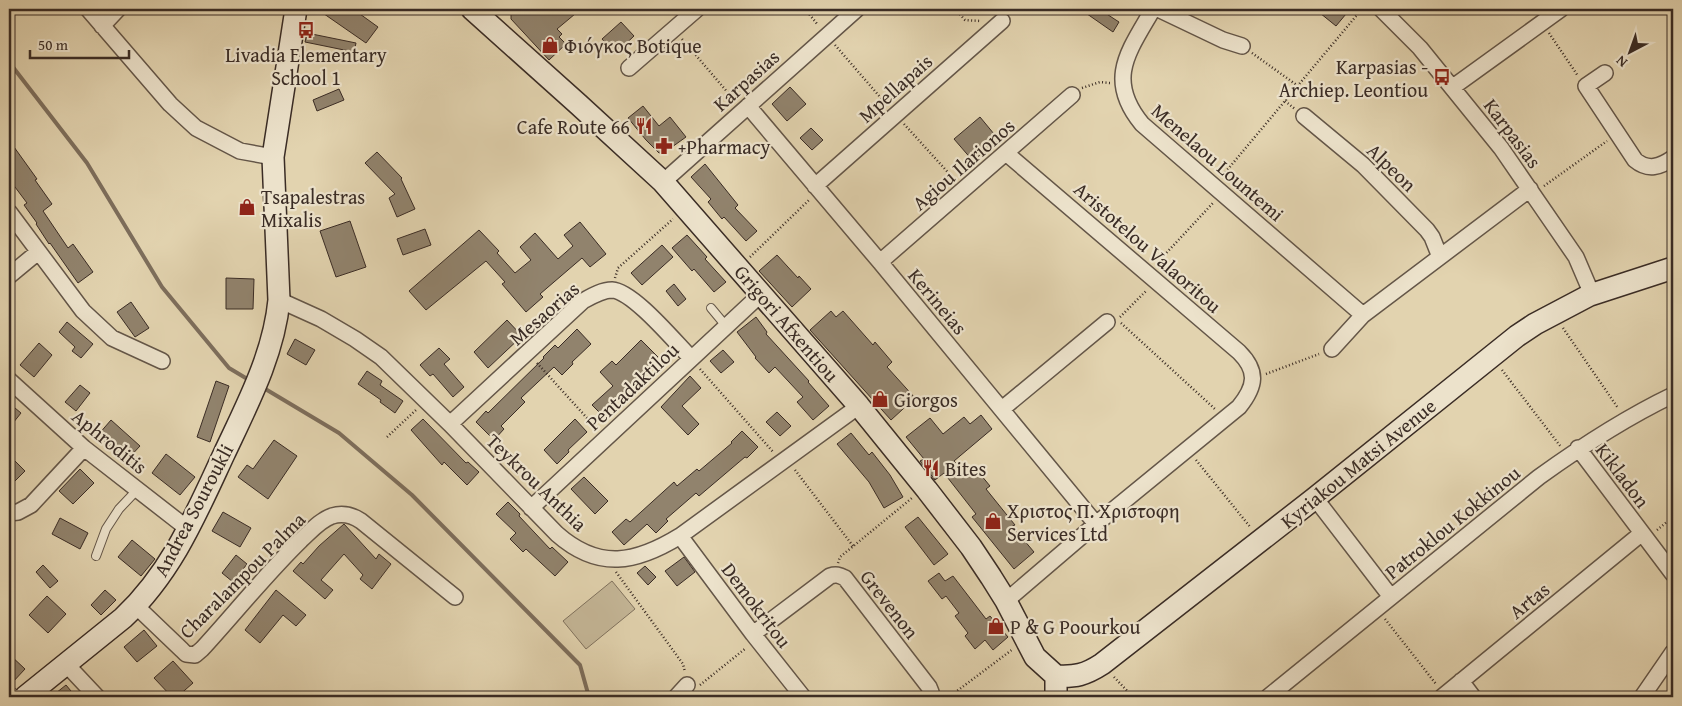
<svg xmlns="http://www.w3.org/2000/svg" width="1682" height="706" viewBox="0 0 1682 706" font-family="'Gentium Book Plus',serif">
<rect width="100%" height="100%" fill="#e2d3af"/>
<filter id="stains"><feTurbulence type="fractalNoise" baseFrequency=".004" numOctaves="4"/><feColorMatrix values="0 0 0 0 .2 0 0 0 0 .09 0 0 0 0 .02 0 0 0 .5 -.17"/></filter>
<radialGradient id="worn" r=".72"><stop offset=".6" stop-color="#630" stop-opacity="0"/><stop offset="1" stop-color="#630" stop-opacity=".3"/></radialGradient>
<path fill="#c5b798" stroke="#80725e" d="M612,581L635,609L586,649L563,621Z"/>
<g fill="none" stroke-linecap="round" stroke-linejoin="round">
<path stroke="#7d6e5c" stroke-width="4" d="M9,62L87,163L162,287L229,368L249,380
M262,387L339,433L412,495L580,665L589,697"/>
</g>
<path fill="#91836d" stroke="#3a2c25" d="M317,9H353L378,27L366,43Z
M511,9H581L557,29L562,34L559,37L566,44L549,60L511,19Z
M1080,9H1099L1119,22L1113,32Z
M1315,9H1340L1346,14L1336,26Z
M621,22L634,36L615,54L602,39Z
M307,33L356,43L354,52L305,42Z
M790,87L806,104L787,121L772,104Z
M339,89L344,100L317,111L313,100Z
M643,106L659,126L670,117L686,137L665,152L659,153L646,140L628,118Z
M980,117L999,140L973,161L954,139Z
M811,128L823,140L812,150L800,138Z
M9,140L37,179L35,180L52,204L43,211L68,248L73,244L93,272L78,283L50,243L49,244L36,224L37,223L24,205L27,203L9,179Z
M377,152L402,178L401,179L415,209L397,217L389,198L395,194L365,163Z
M705,164L738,205L735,208L757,231L746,241L724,217L722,219L708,202L711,199L691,177Z
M350,221L366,267L336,277L320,231Z
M580,222L606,254L590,267L582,258L540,294L543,297L526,312L502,284L505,282L486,261L426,310L409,291L479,230L499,251L497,253L515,273L531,260L520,247L535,233L558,259L573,246L564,235Z
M425,229L431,245L403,255L397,239Z
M687,235L707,257L705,259L726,282L714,292L694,269L692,271L672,248Z
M662,245L673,257L642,285L631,273Z
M777,255L798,278L799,276L811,289L792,307L759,271Z
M226,278L254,279L253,309H226Z
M674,284L686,299L678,306L666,291Z
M131,302L149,328L135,337L117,312Z
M831,311L836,317L843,311L873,345L875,342L892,362L887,367L915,398L891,420L810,330Z
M756,317L767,332L766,334L809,381L808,382L829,406L813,420L797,402L803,397L775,367L769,373L755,358L756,357L737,332Z
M507,320L522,336L488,368L474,352Z
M67,322L93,344L81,358L72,351L75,347L59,332Z
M577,329L591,344L572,362L573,364L562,375L554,367L521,398L525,402L501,426L504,429L494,440L476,422L486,411L488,413L544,358L543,357L555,345L558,348Z
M295,339L315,350L306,365L287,354Z
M641,340L658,357L632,382L633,383L611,403L613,405L603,416L592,405L613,386L600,372L612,361L616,365Z
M39,343L52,355L34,377L20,365Z
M439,348L450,359L444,364L464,387L453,397L433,374L430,376L420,365Z
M723,350L734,362L721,373L710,361Z
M367,371L382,381L380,385L403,401L395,413L380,402L381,400L358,384Z
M690,376L701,388L682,406L699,424L688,435L661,407Z
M216,381L229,386L210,442L197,437Z
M80,385L90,393L76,411L65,402Z
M9,403L21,413L9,428Z
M777,412L791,426L780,436L766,422Z
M981,415L992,429L954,461L967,476L976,469L990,486L986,489L1015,525L1012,526L1034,552L1014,569L972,517L976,514L944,473L935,480L920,461L924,459L906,437L930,418L943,434L964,417L970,424Z
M423,419L466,463L468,462L479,472L467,485L444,462L442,465L411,430Z
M575,419L587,432L568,450L569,452L557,464L544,450Z
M111,420L140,446L126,461L98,435Z
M742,431L758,447L747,458L745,457L699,496L696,493L666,519L668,521L656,533L647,524L624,545L612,532L626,519L630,522L674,482L677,486L697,469L699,471L732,443L731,442Z
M851,433L869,455L872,452L890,475L903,497L884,508L869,482L837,444Z
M274,440L297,456L268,499L238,477L247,465L253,469Z
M166,454L195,477L180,495L152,473Z
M9,455L25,471L9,487Z
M80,469L94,483L73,504L59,491Z
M584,477L608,501L595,514L571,489Z
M508,502L520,514L519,516L550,549L552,547L568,562L555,576L526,549L523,552L510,539L516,533L496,514Z
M223,512L251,528L240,547L212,531Z
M918,517L948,554L934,565L905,527Z
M60,518L88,533L80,549L52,534Z
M344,524L376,559L379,554L391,564L372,589L360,579L363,575L344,554L321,580L333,590L325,599L293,571L301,562L303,564L319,546Z
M132,540L155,559L141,576L118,557Z
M236,555L247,564L233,582L222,573Z
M684,557L695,572L677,586L665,571Z
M43,565L58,581L50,588L36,572Z
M645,566L656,577L648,585L637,573Z
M939,573L945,581L953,576L986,619L990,616L1008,637L993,650L985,640L975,649L965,636L968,633L955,616L959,613L946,596L942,599L928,581Z
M105,590L116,600L101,615L91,605Z
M276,590L306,615L296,626L283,615L260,643L245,630Z
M47,596L66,614L48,633L29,615Z
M144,630L157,646L137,662L124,647Z
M9,654L25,669L11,684H9Z
M173,661L193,683L177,697H172L154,678Z
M66,685L76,697H51Z"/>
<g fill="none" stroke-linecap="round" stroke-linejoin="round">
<g stroke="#645648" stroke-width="10">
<path id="lane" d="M711,308L726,326
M96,556L106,529L119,509L137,490
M9,689L18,697"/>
</g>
<g stroke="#645648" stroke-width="18">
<path id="street" d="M88,9L170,104L196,128L240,151L273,157
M1153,9C1129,51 1105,79 1142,124L1363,315L1530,189
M1158,9L1223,40L1242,46
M1381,9L1420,48L1501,148L1576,257L1588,285L1590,295
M102,26L118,9
M629,68L697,9
M1605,73L1586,86L1635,160C1648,171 1660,167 1673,158
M1453,87L1561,9
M748,106L880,262L1096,524
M1304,116L1363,165L1427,230L1432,237L1440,257
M1006,153L1239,352C1258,371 1256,386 1239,407L1096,524L1006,601
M663,182L857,9
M815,186L1002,21
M9,212L83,311L112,338L162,361
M880,262L1072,95
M9,276L38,252
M279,300L321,319L355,339L381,357L450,424L557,534C599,571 636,563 680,536L859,406
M1332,349L1363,315
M9,380L84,448L188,529
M1002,409L1107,322
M450,424L583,301C592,296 602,290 612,290C633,291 675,342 691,358
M1578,448L1673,574
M1315,498L1391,597
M531,508L761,294
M9,513L18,512L31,505L84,448
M680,536L753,634L803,697
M136,606L182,650L186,654L195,655L202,649C235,613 266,574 301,540C310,532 320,520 332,516C342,513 352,515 361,521L455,597
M753,634L830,576C836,574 839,575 845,578L929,687L931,692L930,697
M66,664L97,697
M1461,681L1473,697
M676,697L687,685
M1268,697L1539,477C1582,446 1625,418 1673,395
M1442,697L1642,533
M1642,697L1673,652"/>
</g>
<g stroke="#3a2c25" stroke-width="24">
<path id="secondary" d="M472,9L578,104L663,182L859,406L927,490L971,547L991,577L1006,601L1035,657L1056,676
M1056,676C1076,677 1085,675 1102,664L1315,498L1517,336L1535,324L1590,295L1673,268
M1056,676V697
M25,697L123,618C172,572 196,514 224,454C247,405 274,354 279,300L273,157L296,9"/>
</g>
<path stroke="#3a2c25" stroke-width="2.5" stroke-dasharray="1 2.5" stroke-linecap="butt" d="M805,9L818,25
M955,9L965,20L981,21
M1549,33L1578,76
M682,39L735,101
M835,45L887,105
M1252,53L1298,86
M1082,88L1100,82L1110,83
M1285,101L1295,109
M904,124L954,179
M1223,175L1362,9
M1544,186L1607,141
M750,257L809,200
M1157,263L1213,203
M615,278L618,268L673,219
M1120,317L1146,291
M1121,323L1215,409
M1563,328L1618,408
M537,363L597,429
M700,369L774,453
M1502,370L1561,447
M1266,374L1319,354
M387,437L417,409
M1196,460L1251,528
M795,470L853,546
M1657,530L1673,517
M838,563L840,557L912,498
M616,572L683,664L685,672
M1385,619L1436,684
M1114,677L1133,697
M700,685L746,648
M949,697L1013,649"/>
<use href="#lane" stroke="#ece2cb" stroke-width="8"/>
<use href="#street" stroke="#ece2cb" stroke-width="15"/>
<use href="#secondary" stroke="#ece2cb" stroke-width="21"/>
</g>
<defs>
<g id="bus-bare" transform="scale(1.35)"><path d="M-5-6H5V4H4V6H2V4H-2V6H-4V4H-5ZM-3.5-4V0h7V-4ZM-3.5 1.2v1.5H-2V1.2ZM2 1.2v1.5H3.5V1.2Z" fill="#8f2418" stroke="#ece2cb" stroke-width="2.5" paint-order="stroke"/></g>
<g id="shop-bare" transform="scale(1.35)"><path d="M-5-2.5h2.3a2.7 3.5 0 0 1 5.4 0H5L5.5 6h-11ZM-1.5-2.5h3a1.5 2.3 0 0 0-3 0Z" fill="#8f2418" stroke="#ece2cb" stroke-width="2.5" paint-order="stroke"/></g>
<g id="restaurant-bare" transform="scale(1.35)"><path d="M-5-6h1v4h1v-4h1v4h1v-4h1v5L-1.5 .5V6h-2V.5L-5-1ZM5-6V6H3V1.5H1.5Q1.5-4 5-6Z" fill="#8f2418" stroke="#ece2cb" stroke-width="2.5" paint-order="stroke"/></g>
<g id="pharmacy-bare" transform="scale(1.35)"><path d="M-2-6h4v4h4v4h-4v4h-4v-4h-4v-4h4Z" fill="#8f2418" stroke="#ece2cb" stroke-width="2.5" paint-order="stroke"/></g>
</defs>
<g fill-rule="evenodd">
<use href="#bus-bare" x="306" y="30"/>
<use href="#shop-bare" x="550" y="45"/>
<use href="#bus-bare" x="1442" y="77"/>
<use href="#restaurant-bare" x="644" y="126"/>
<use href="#pharmacy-bare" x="664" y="146"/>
<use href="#shop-bare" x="247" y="207"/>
<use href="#shop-bare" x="880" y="399"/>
<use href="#restaurant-bare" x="931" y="468"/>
<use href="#shop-bare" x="993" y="521"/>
<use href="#shop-bare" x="996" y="626"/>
</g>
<g text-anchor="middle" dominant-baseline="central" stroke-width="4.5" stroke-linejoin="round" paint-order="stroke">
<g font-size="20" fill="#3a2c25" stroke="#ece2cb" text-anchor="start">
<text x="564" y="45">Φιόγκος Botique</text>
<text x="306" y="54" text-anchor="middle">Livadia Elementary<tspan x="306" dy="23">School 1</tspan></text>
<text x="1428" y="66" text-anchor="end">Karpasias -<tspan x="1428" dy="23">Archiep. Leontiou</tspan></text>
<text x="630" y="126" text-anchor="end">Cafe Route 66</text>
<text x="678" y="146">+Pharmacy</text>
<text x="261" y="196">Tsapalestras<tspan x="261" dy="23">Mixalis</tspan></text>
<text x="894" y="399">Giorgos</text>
<text x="945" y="468">Bites</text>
<text x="1007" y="510">Χριστος Π. Χριστοφη<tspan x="1007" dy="23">Services Ltd</tspan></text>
<text x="1010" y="626">P &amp; G Poourkou</text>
</g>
<g font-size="20" fill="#3a2c25" stroke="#ece2cb">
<text transform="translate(746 80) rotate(-42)">Karpasias</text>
<text transform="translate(895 88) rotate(-42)">Mpellapais</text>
<text transform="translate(1513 133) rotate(53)">Karpasias</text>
<text transform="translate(1218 162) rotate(41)">Menelaou Lountemi</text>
<text transform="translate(963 164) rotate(-41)">Agiou Ilarionos</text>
<text transform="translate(1392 167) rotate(44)">Alpeon</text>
<text transform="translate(1148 247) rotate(41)">Aristotelou Valaoritou</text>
<text transform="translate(938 301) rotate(50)">Kerineias</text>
<text transform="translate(544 313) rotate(-41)">Mesaorias</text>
<text transform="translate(787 323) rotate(49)">Grigori Afxentiou</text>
<text transform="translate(632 386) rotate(-43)">Pentadaktilou</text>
<text transform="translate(110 441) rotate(39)">Aphroditis</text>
<text transform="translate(1358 463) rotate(-39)">Kyriakou Matsi Avenue</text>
<text transform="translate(1623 475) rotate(53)">Kikladon</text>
<text transform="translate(537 482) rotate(44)">Teykrou Anthia</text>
<text transform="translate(193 510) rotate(-62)">Andrea Souroukli</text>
<text transform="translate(1452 522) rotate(-39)">Patroklou Kokkinou</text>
<text transform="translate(242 575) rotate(-45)">Charalampou Palma</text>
<text transform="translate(1529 600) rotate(-39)">Artas</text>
<text transform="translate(890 604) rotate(52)">Grevenon</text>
<text transform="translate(757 605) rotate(53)">Demokritou</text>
</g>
</g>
<rect width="1682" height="706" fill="none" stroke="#e2d3af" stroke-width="30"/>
<rect x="10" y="10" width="1662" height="686" fill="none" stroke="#3a2c25" stroke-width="2.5"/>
<rect x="15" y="15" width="1652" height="676" fill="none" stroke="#3a2c25"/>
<g transform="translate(1630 52) rotate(221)" stroke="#ece2cb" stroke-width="4" paint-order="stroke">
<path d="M0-4L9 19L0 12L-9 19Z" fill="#3a2c25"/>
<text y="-8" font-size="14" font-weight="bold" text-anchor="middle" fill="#3a2c25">N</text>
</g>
<path d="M30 50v8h99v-8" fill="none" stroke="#3a2c25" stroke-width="2.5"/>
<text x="38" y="50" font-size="15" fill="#3a2c25" stroke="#ece2cb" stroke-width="4" paint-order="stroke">50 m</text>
<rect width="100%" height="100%" filter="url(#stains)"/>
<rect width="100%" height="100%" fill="url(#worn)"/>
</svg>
